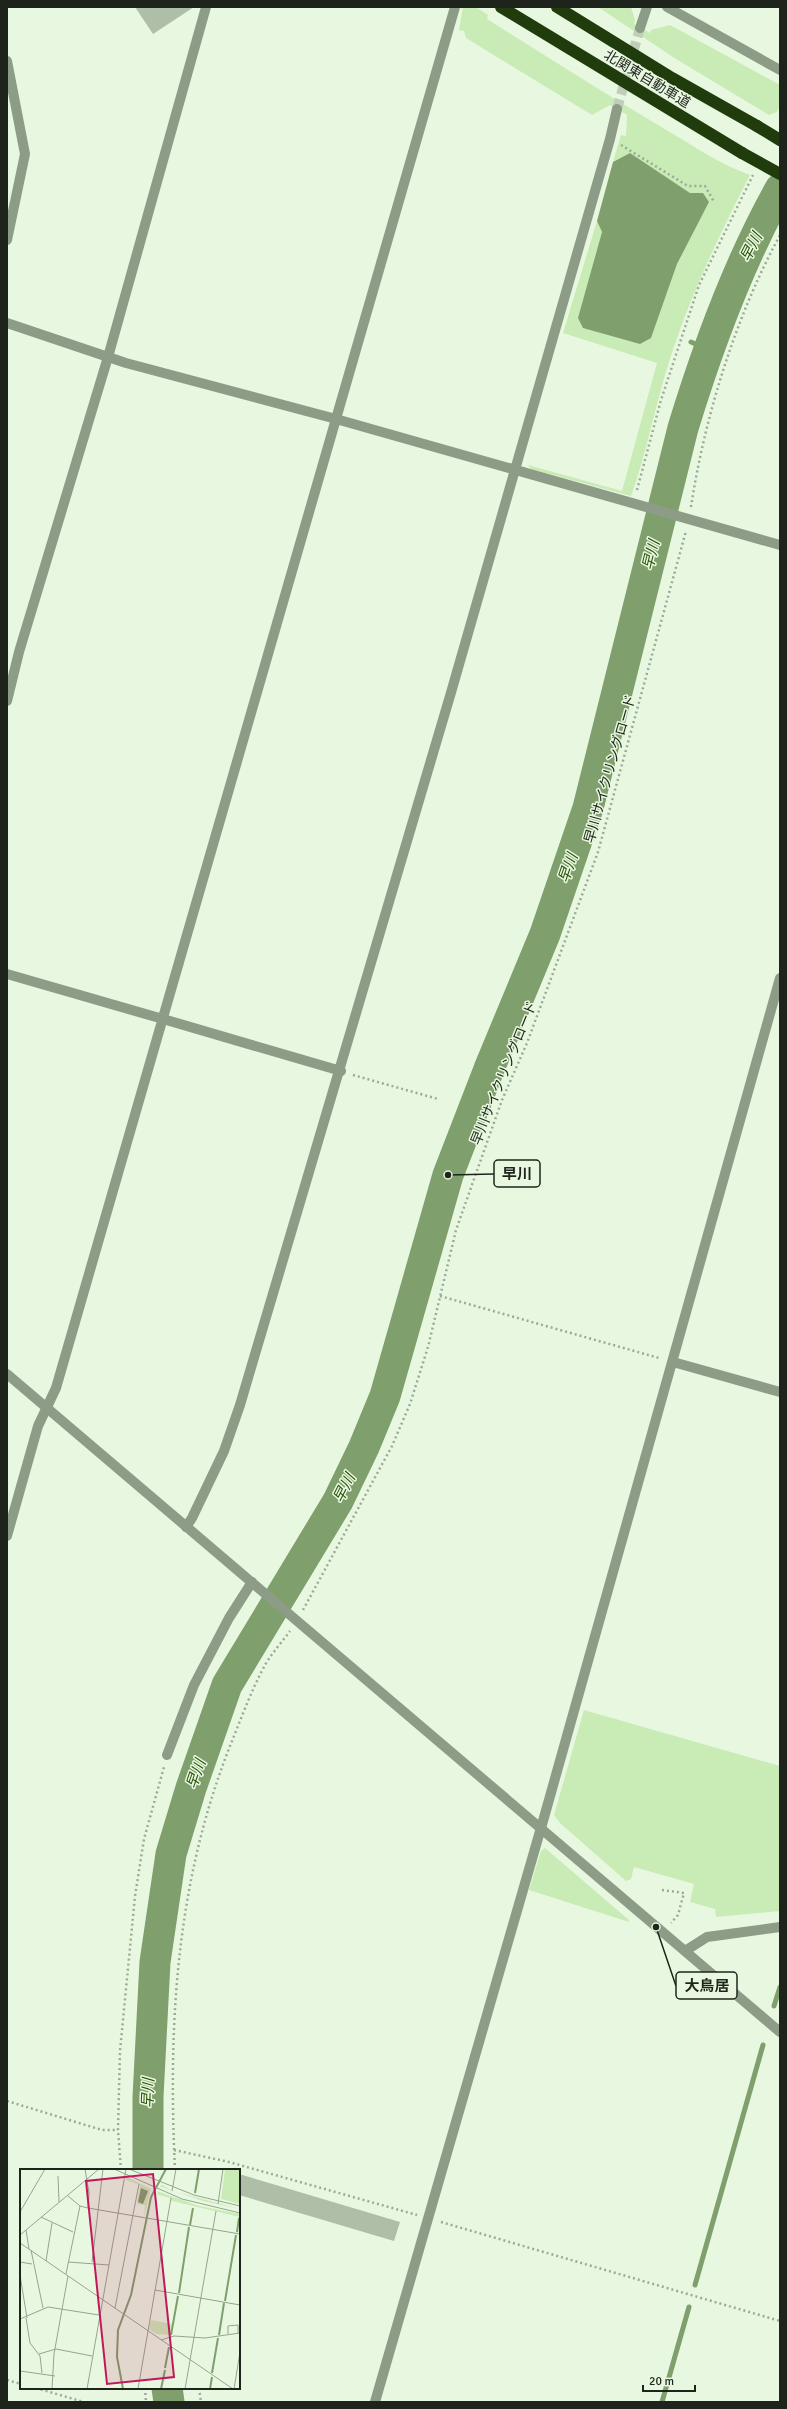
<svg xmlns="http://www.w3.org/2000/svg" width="787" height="2409" viewBox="0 0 787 2409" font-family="Signika,'Noto Sans JP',sans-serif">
<rect width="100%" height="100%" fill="#e8f8e0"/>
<path fill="#c9ebb5" d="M463,7H476L488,15L487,19C547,57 607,95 668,131C694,146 721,165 750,175C719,235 690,296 669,362C655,406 647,452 631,496L531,469L528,465L622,491L657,363L563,333L597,221L602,232L579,318L651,338L677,264L709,202L690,193L630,153L613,162L621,135L626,136L627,115L610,105L592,115L466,38L464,31L459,30Z
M598,7H631L635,20L634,24L650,33L651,30L670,25L780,85V105L777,112L769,115L676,59Z
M584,1710L780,1766V1911L716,1917L715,1909L690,1902L694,1884L634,1867L631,1879L626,1881L560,1823L554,1815Z
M545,1848L629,1920V1922L529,1890L541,1851Z"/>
<path fill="#7f9f6d" d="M630,153L690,193H703L709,202L677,264L651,338L640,344L583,328L578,318L602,232L597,221L613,162Z"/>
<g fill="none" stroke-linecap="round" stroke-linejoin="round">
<path stroke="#7f9f6d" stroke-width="5" d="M691,342L709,350
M774,2006L780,1987
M695,2285L763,2045
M662,2402L689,2307"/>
<path stroke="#7f9f6d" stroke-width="31" d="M148,2170V2097L155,1962L171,1854L191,1788L227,1685L338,1501L364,1447L385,1396L448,1175L489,1069L545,934L588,808L683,428C708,346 738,264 780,189
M167,2388L169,2402"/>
</g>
<path fill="#afbea6" d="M135,7H194L153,34Z
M239,2174L400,2222L394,2241L239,2195Z"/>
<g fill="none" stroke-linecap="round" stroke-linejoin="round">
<path stroke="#c0ceb9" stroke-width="10" stroke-dasharray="10 5" stroke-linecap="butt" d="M617,109L640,28"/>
<path stroke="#9da997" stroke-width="2.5" stroke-dasharray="2 3" stroke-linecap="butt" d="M621,145L688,186H705L714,202
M637,490L661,400L699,285L753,175
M691,507C705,415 736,316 780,235
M353,1075L438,1099
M440,1296L659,1358
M303,1610L392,1446L410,1404L428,1347L456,1230L502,1100L527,1043L598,852L686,531
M662,1890L684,1893L678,1915L671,1923
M7,2101L102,2130H118
M174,2150L229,2162L417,2215
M121,2170L118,2130L120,2051L135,1896L144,1839L164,1767
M175,2170C168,2024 176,1883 230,1746C241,1719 251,1691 265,1665C272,1653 282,1642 290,1631
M441,2222L780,2321
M7,2380L21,2384
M36,2388L84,2402
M145,2388L146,2402
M199,2388L201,2402"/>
<path stroke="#8d9c86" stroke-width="10" d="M163,1019L341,1071
M167,1755L194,1685L229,1618L252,1582"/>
<path stroke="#8d9c86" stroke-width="10" d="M640,28L647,7
M7,61L25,154L7,240
M7,323L126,363L336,419L780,545
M7,701L19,652L108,357L206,7
M7,974L163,1019
M673,1362L780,1392
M186,1527L192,1518L224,1451L240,1405C367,984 490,562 610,139L617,109
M7,1536L38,1426L56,1388L455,7
M375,2402L545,1814L780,978"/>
<path stroke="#8d9c86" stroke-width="10" d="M667,7L780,70
M7,1374L780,2032
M685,1951L707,1937L780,1927"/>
<path stroke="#213c0c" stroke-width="12" d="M501,7L742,153
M557,7L672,78L757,126"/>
<path stroke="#213c0c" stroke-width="12" d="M757,126L780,140
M742,153L780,174"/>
</g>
<g text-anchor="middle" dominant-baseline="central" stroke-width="3" stroke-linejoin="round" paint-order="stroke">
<g font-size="14" fill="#1e241b" stroke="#e8f8e0">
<text transform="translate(647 79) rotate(31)">北関東自動車道</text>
<text transform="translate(610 769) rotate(-74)">早川サイクリングロード</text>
<text transform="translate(504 1073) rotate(-68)">早川サイクリングロード</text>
</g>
<g font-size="15" font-style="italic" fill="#2c5307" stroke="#e8f8e0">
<text transform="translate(751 247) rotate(-63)">早川</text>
<text transform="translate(651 555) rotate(-76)">早川</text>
<text transform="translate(568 868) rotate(-71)">早川</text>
<text transform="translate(344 1488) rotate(-63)">早川</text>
<text transform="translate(196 1774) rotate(-71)">早川</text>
<text transform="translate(148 2093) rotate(-88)">早川</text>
</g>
</g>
<g transform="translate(20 2169)">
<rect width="220" height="220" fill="#e8f8e0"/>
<path d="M205,0H220V35L201,30ZM105,7L131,20L124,48L125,36L117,35L120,16L106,11ZM142,16L153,22L220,40L183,32L139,17ZM137,22L179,37L220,45V48L152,32L150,29L138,26ZM131,151L152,155L150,166L136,165L129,160Z" fill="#c9ebb5"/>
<path d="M121,19L128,22L123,35L118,33Z" fill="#7f9f6d"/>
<path fill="none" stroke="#7f9f6d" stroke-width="2" d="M175,24L179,0M170,56L173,39M217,63L219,49M159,124L169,58M205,132L216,66M151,166L158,127M199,166L204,134M145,199L149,178M192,204L198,169M103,220L97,188L98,161L111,126L131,28L146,0M141,220L145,201M190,220L192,208"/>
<path fill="none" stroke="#97a391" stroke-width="1" d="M65,0L69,24L68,39M94,0L162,30L220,44M109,0L174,26L220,37M38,7L39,33M152,22L156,0M48,27L60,37L68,39L220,65M198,35L203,0M0,43L25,0M21,48L53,63M6,61L9,80M0,66L79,0M0,74L213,220M11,81L23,139M26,92L32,54M0,93L12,95M48,93L89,96M72,93L83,0M46,105L60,37M0,106L7,149M135,121L220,136M95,139L119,15M6,149L10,174L20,187L22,204M0,150L28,138L79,146M208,165V157L218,156V164M141,171L154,167L185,169L220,164M19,185L36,180L72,187M0,202L35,207M32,220L34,185L48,107M67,220L106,0M118,220L151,29M165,220L196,42M214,220L220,183"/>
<path fill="#c2185b" fill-opacity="0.15" stroke="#c2185b" stroke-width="2" d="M133,5L154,208L87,215L66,12Z"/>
<rect width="220" height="220" fill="none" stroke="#1e241b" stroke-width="2"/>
</g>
<path fill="none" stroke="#1e241b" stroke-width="1.5" d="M448 1175L494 1174M656 1927L676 1986"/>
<g fill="#1e241b" stroke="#e8f8e0" stroke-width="1.5">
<circle cx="448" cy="1175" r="4"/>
<circle cx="656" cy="1927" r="4"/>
</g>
<g fill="#e8f8e0" stroke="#1e241b" stroke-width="1.5">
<rect x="494" y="1160" width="46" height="27" rx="4"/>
<rect x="676" y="1972" width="61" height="27" rx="4"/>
</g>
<g font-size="15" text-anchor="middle" font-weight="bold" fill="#1e241b">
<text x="517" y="1179">早川</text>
<text x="707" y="1991">大鳥居</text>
</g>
<rect width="787" height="2409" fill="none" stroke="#1e241b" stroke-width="16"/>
<path d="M643 2385v6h52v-6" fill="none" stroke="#1e241b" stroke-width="2"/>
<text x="649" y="2385" font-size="12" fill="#1e241b" stroke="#e8f8e0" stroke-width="3" paint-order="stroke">20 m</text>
</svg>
